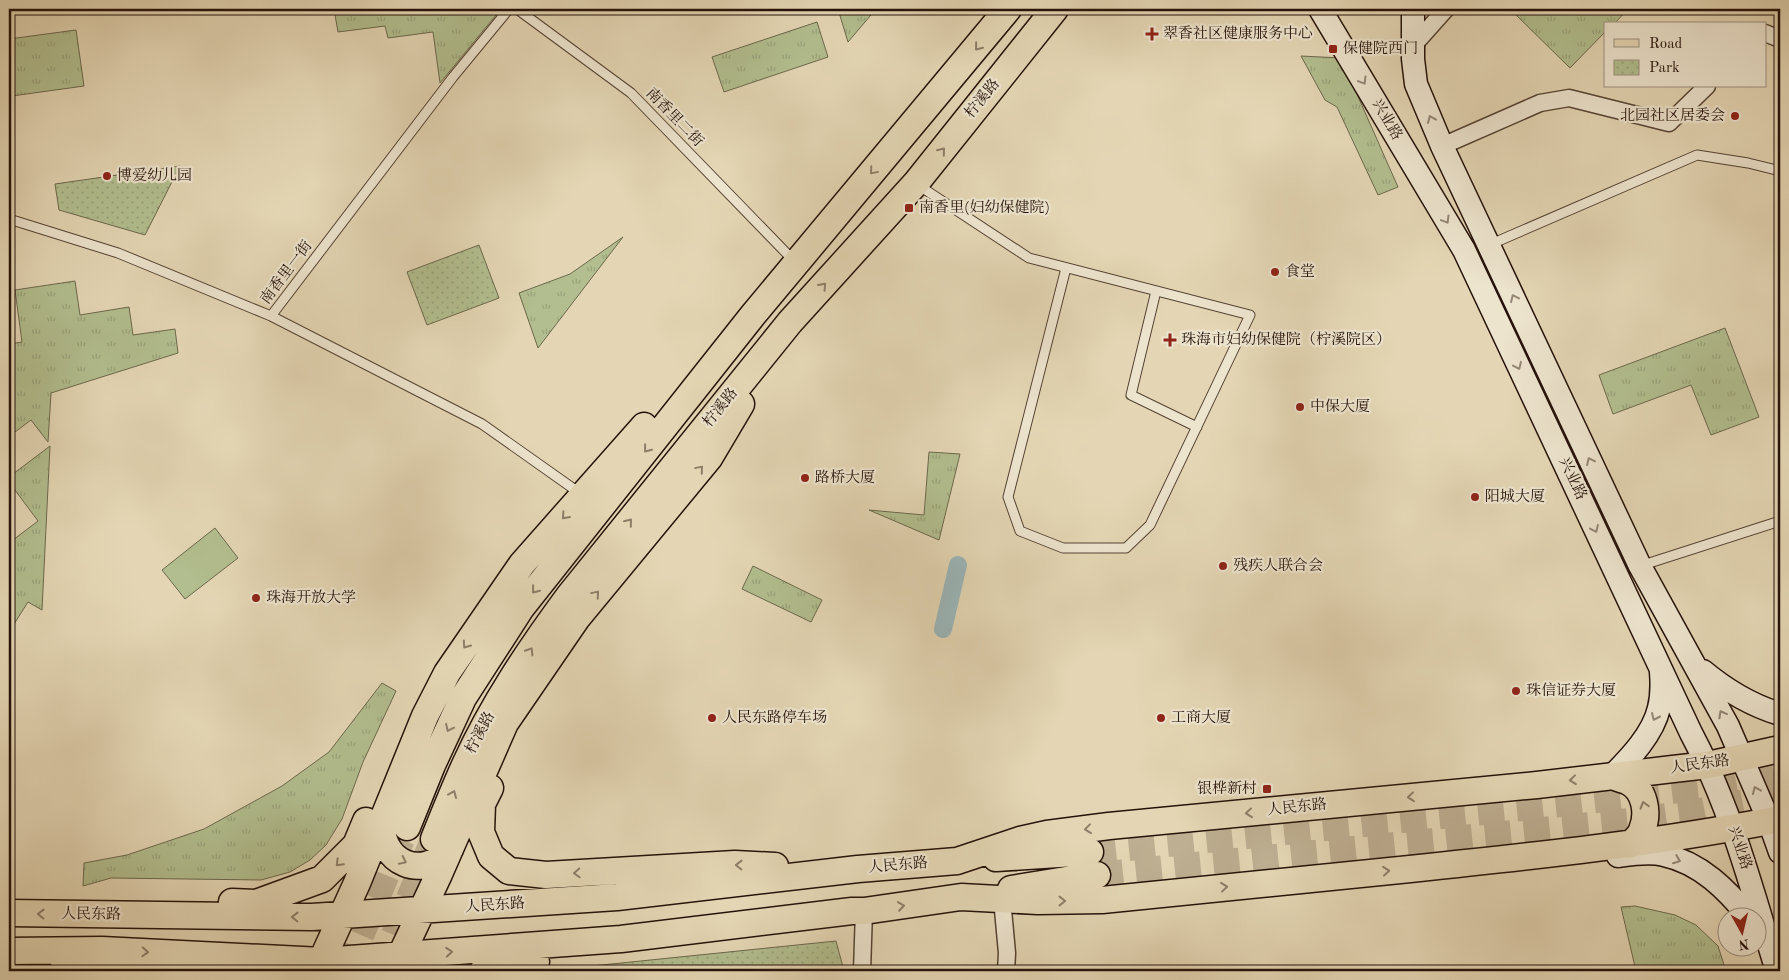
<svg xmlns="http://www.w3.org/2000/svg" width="1789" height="980" viewBox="0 0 1789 980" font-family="'Old Standard TT','Noto Serif SC',serif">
<defs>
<pattern id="grass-tufts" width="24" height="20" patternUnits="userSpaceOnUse" patternTransform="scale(1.25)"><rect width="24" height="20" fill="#b2be8f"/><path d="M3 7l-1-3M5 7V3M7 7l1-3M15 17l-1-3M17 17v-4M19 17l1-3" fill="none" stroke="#99a27a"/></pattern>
<pattern id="park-dots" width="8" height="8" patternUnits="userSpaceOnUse" patternTransform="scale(1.25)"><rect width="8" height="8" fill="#b2be8f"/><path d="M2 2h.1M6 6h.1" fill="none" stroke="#99a27a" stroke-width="1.8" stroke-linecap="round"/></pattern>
</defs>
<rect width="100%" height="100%" fill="#e4d6b4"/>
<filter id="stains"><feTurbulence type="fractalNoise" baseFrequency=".004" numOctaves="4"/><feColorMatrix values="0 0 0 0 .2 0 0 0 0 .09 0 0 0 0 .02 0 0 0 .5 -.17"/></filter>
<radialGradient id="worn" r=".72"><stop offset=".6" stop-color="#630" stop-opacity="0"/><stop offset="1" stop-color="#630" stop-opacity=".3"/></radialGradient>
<path fill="url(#grass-tufts)" stroke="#6c684c" d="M334,9H501L440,83L433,32L388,38L385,26L338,32Z
M838,9H876L848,42Z
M1510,9H1628L1614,24H1605V32L1570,68Z
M817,22L828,57L724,92L712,57Z
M76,30L84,86L12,96L9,75V39Z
M1301,56L1341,58L1398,187L1378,195L1337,107L1325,100Z
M623,237L538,348L519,293L570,274Z
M75,281L80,315L129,307L133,335L175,329L178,353L51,393L48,442L31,420L15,432L9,423V344L22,342L15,290Z
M1725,328L1759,417L1711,435L1691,385L1613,414L1599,375Z
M50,446L42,610L28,602L9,632V543L38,521L9,482V477Z
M929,452L960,454L939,540L869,510L924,515Z
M753,566L822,600L811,622L742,589Z
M382,683L396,691L363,762L342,819L326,845L310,860L290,872L261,880L111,878L83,886L84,863L127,855L204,829L282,786L329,752Z
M1635,906L1675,915L1696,925L1718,946L1726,971H1636L1621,907Z
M9,957L86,971H9Z"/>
<path fill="url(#park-dots)" stroke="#6c684c" d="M180,166L145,235L59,210L55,184Z
M479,245L499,298L427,325L407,272Z
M836,941L844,971H543Z"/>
<path fill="#b2be8f" stroke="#6c684c" d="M215,528L238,558L185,599L162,570Z"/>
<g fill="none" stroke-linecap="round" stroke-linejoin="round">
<path stroke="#9bb6b9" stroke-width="18" d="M943,629L958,565"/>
<path stroke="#beaf92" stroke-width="26" stroke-dasharray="26 13" stroke-linecap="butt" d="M1090,852L1581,802L1705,787L1780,772
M1097,875L1630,821L1696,812L1780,795
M346,971L407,827
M379,971L431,845"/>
<g stroke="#554334" stroke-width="11">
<path id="lane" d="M509,9L453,77L271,316L482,424L581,494
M517,9L631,93L795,262
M918,185L1029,258L1250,315L1150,525L1126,548H1063L1020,531L1008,497L1066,268
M9,219L118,253L271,316
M1489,245L1697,155L1748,163L1780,171
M1156,291L1131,395L1197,427
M1640,566L1780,521"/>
</g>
<g stroke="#554334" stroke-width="19">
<path id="street" d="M1765,33L1780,39
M1413,46L1446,9
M1442,146L1540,103L1569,98L1669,123L1707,86
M1002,899L1007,953L1006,971
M862,971L864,911"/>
</g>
<g stroke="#25120a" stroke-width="25">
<path id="secondary" d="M1320,9L1464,250L1691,733C1731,808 1752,890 1777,971
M1413,9V59L1416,84L1442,146L1640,566L1728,726L1769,821L1780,852
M1703,671C1727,691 1750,705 1780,714
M1612,776C1630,758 1653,734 1659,708C1662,696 1662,684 1661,672
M1618,856C1632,854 1650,851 1664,855C1701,863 1727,890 1750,918"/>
</g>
<g stroke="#25120a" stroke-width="29">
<path id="primary" d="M1612,776C1617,778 1622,779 1627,781C1645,789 1649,813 1642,830C1640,836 1634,841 1629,845
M490,788L482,804L481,832L491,856L509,871L546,875L735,864L775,866
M382,821C379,863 423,882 450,849
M407,827L432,765L463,698L521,608L753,315L1008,9
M434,839C444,814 454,789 465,765C492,705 530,649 569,596L790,322L916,183L1055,9
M996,858L1090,852
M1011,889L1097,875
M232,902L256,903L322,879L356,845L366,821
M9,913L312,917L617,897L858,869L957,861L1020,840L1047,834L1109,826L1537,785L1673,769L1708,765L1780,749
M9,951L102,950L322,961L621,939L852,911H864L961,897L1038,901L1102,900C1205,889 1308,879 1410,869C1534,856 1658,843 1780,819
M64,962L113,971
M395,968L439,874L505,723L577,618L709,458L741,404
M317,971L357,883L425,716L447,673L522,564L644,426
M483,971L507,965L536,962"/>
</g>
<use href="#lane" stroke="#ede4ce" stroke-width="9"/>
<use href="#street" stroke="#ede4ce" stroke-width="16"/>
<use href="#secondary" stroke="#ede4ce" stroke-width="22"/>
<use href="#primary" stroke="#e4d6b4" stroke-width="26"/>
</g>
<defs><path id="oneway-chevron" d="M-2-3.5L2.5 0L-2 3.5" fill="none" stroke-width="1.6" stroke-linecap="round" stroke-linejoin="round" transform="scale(1.25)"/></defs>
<g stroke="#8e7e68">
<use href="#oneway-chevron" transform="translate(978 47) rotate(129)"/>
<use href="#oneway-chevron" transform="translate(942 151) rotate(-51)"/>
<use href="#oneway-chevron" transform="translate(873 171) rotate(130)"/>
<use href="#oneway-chevron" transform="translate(823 286) rotate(-48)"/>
<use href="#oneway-chevron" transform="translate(647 449) rotate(128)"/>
<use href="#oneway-chevron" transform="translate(700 469) rotate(-50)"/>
<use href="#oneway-chevron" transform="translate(565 516) rotate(132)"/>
<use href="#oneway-chevron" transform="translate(629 522) rotate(-51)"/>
<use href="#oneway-chevron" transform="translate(535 590) rotate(128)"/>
<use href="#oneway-chevron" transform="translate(596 594) rotate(-50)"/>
<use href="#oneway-chevron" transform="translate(466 645) rotate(125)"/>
<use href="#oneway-chevron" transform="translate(530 651) rotate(-58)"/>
<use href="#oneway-chevron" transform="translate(449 728) rotate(115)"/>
<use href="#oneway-chevron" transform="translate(1573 780) rotate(174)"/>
<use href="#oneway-chevron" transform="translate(453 794) rotate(-67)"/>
<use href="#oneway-chevron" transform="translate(1411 797) rotate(174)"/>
<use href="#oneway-chevron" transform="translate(1644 805) rotate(-106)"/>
<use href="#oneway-chevron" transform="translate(1249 813) rotate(174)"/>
<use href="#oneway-chevron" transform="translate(1088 829) rotate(173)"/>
<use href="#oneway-chevron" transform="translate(403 861) rotate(26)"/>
<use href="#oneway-chevron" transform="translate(339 863) rotate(135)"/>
<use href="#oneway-chevron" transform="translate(739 865) rotate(-179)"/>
<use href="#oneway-chevron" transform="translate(1386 871) rotate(-6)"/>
<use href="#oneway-chevron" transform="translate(577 873) rotate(177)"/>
<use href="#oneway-chevron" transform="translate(1224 887) rotate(-6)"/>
<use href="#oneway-chevron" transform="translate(1062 901)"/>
<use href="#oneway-chevron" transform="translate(901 906) rotate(-8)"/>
<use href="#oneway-chevron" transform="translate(41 914) rotate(-179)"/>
<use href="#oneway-chevron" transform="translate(295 917) rotate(-179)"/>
<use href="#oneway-chevron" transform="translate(145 952) rotate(3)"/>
<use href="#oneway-chevron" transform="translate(449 952) rotate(-4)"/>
</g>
<g stroke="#938676">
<use href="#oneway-chevron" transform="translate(1363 81) rotate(59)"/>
<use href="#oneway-chevron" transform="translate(1431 119) rotate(-113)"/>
<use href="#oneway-chevron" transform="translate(1446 220) rotate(59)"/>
<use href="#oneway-chevron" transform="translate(1514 298) rotate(-115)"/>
<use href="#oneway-chevron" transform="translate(1518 366) rotate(65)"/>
<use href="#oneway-chevron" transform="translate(1590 461) rotate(-115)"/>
<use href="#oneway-chevron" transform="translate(1595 529) rotate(65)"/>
<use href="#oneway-chevron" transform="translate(1722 714) rotate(-119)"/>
<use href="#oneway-chevron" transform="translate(1655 717) rotate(114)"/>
<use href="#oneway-chevron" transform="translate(1756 790) rotate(-113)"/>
<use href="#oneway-chevron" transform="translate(1677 860) rotate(21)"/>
</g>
<g fill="#8f2418" stroke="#ede4ce" stroke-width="2">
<path d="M1149.5 26.5h5v5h5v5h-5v5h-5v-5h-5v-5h5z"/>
<rect x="1328" y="44" width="10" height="10" rx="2.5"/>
<circle cx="1735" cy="116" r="5"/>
<circle cx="107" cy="176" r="5"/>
<rect x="904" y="203" width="10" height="10" rx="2.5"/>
<circle cx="1275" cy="272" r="5"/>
<path d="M1167.5 332.5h5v5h5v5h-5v5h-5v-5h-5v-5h5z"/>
<circle cx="1300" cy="407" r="5"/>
<circle cx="805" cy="478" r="5"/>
<circle cx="1475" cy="497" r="5"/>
<circle cx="1223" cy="566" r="5"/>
<circle cx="256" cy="598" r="5"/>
<circle cx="1516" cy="691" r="5"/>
<circle cx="712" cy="718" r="5"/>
<circle cx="1161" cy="718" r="5"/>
<rect x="1262" y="784" width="10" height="10" rx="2.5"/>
</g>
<g text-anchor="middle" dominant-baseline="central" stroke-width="4.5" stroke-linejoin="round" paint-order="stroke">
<g font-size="15" fill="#25120a" stroke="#ede4ce" text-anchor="start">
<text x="1163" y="34">翠香社区健康服务中心</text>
<text x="1343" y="49">保健院西门</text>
<text x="1725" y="116" text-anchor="end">北园社区居委会</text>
<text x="117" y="176">博爱幼儿园</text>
<text x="919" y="208">南香里(妇幼保健院)</text>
<text x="1285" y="272">食堂</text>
<text x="1181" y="340">珠海市妇幼保健院（柠溪院区）</text>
<text x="1310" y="407">中保大厦</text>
<text x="815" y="478">路桥大厦</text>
<text x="1485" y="497">阳城大厦</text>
<text x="1233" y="566">残疾人联合会</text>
<text x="266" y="598">珠海开放大学</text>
<text x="1526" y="691">珠信证券大厦</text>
<text x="722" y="718">人民东路停车场</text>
<text x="1171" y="718">工商大厦</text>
<text x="1257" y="789" text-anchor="end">银桦新村</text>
</g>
<g font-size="15" fill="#25120a" stroke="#ede4ce">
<text transform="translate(983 99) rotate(-51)">柠溪路</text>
<text transform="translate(674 118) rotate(46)">南香里二街</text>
<text transform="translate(1386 120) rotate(59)">兴业路</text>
<text transform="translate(287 273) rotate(-53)">南香里一街</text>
<text transform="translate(721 408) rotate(-51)">柠溪路</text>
<text transform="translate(1572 479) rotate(65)">兴业路</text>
<text transform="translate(481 733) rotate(-62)">柠溪路</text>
<text transform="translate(1700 765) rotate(-8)">人民东路</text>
<text transform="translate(1297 808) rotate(-6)">人民东路</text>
<text transform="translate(1739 848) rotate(72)">兴业路</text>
<text transform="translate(898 866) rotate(-5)">人民东路</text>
<text transform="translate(495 906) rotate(-4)">人民东路</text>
<text transform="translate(91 915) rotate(1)">人民东路</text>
</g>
</g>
<rect width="1789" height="980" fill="none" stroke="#e4d6b4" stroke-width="30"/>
<rect x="10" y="10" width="1769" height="960" fill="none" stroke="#25120a" stroke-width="2.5"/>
<rect x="15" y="15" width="1759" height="950" fill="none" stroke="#25120a"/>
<rect x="1604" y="22" width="162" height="65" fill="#ede4ce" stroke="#9d9080"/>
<rect x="1614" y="39" width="25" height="8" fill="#e4d6b4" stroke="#9d9080"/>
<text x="1649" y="48" font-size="15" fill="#25120a">Road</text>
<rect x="1614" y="60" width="25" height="15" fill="url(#park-dots)" stroke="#9d9080"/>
<text x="1649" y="72" font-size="15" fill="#25120a">Park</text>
<g transform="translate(1742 932) rotate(172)"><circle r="24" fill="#ede4ce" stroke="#9d9080"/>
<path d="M0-4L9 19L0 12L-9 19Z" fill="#8f2418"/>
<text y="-8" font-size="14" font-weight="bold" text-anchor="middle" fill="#25120a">N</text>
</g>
<rect width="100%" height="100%" filter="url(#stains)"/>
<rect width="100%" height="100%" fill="url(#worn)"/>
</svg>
